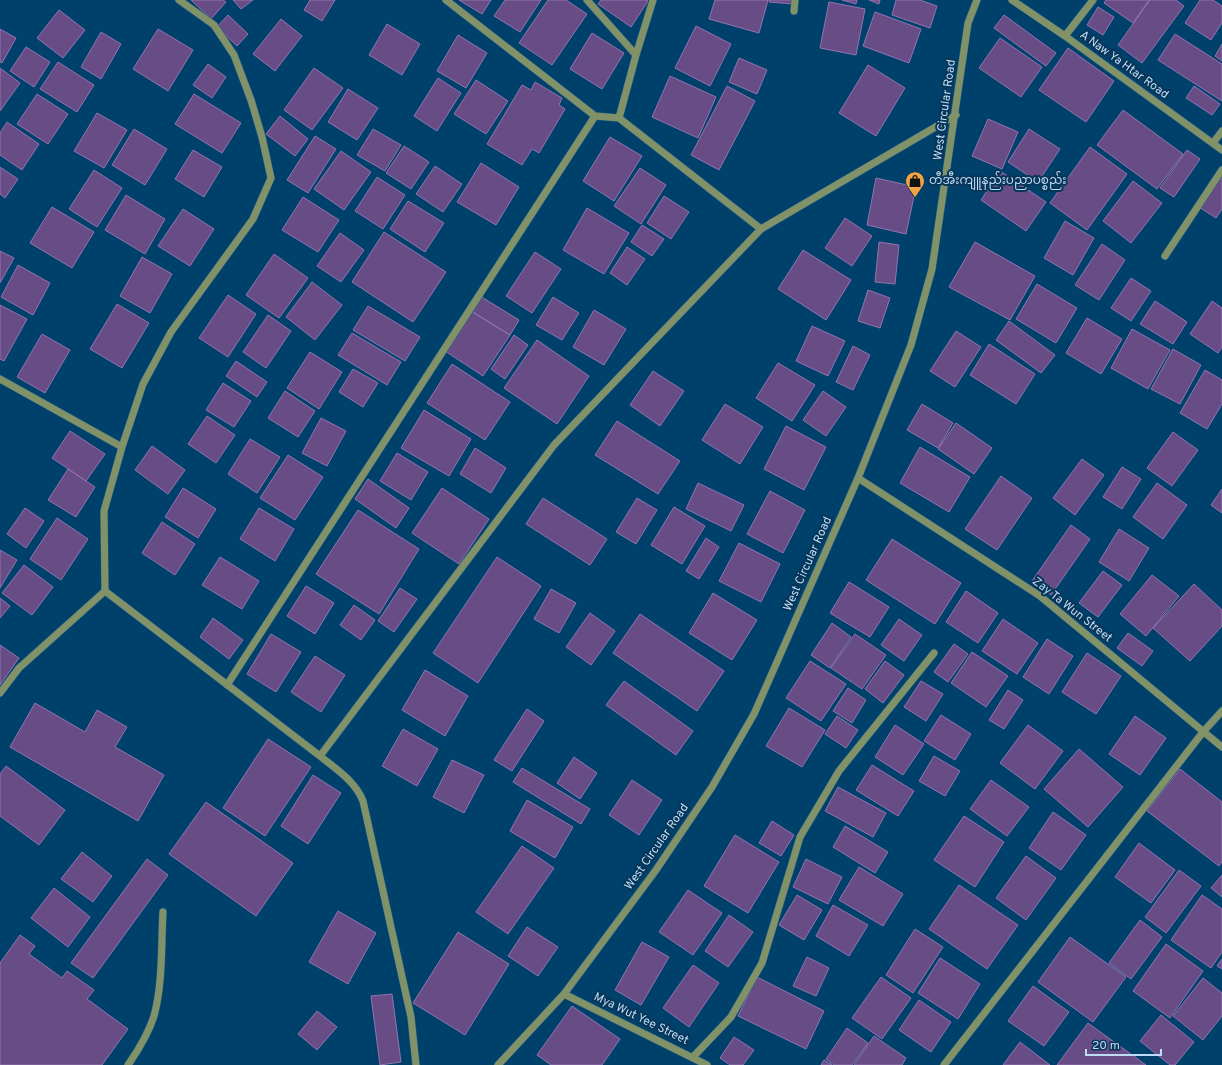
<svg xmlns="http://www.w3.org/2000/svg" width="1222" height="1065" viewBox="0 0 1222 1065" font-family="Overpass,'Noto Sans Myanmar',sans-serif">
<rect width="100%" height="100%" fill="#00416c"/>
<path fill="#684c85" stroke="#9274b1" d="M191,0H223L226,2L211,19Z
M233,0H253L241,9Z
M310,0H335L322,21L304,10Z
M459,0H491L482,14Z
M505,0H541L520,32L494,16Z
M548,0H566L587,14L552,65L519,43Z
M601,0H646L648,1L631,27L598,4Z
M715,0H768L759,33L709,19Z
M769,0H793V4L769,2Z
M842,0H857L856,4Z
M869,0H880L879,4Z
M896,0H920L937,6L930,28L892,15Z
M1106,0H1149L1133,23L1104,3Z
M1150,0H1176L1184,6L1142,63L1118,45Z
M1200,0H1213L1222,6V23L1211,40L1185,23Z
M829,2L865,9L856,55L820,48Z
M1098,7L1114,17L1103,35L1087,25Z
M59,10L85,30L63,58L37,38Z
M875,12L921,29L909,63L863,46Z
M228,15L248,34L237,46L217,27Z
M1004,15L1056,53L1046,66L994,28Z
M281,19L302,36L275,71L253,54Z
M387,24L420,44L402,75L369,55Z
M696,26L731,44L710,86L675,68Z
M0,29L16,38L2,63L0,62Z
M158,29L193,50L168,91L133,69Z
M101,32L121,44L101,79L81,67Z
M592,33L624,53L602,89L570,69Z
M1175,34L1222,64V101L1158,60Z
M458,35L487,53L466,88L437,71Z
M1000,38L1042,67L1021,97L979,68Z
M1222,44V61L1215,56Z
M26,47L50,62L34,87L10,71Z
M1068,48L1114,81L1086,122L1039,90Z
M739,58L767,70L757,94L729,82Z
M58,62L94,85L77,112L40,89Z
M208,64L226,77L212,98L193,85Z
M868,65L905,88L876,136L839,113Z
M0,68L20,83L0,111Z
M314,68L343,88L312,130L284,110Z
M670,76L716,97L698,138L652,117Z
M438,78L461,93L437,131L414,116Z
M476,80L508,101L486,134L454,114Z
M535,82L562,98L559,105L565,109L539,153L532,149L522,165L487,144L522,85L531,90Z
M727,86L755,101L719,170L691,155Z
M1194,86L1220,104L1212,115L1186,98Z
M348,89L378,108L357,140L328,122Z
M37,94L68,114L48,144L17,124Z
M194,94L241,123L222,153L175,124Z
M1123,110L1183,154L1157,189L1097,145Z
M97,113L127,130L104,168L74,151Z
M280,116L308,139L295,156L266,134Z
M988,119L1018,132L1002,169L972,156Z
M7,122L39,144L22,170L0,155V133Z
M134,129L167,149L145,185L112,165Z
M373,129L401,145L385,171L357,155Z
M1029,129L1060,149L1038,182L1008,162Z
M315,136L336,149L308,193L287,180Z
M610,137L642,156L614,201L583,181Z
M404,146L429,162L411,189L386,173Z
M1090,147L1127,174L1087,230L1050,203Z
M193,150L222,167L204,197L175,179Z
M1187,150L1200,159L1174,197L1160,188Z
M341,151L371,172L344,210L314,189Z
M481,163L519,187L496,225L457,202Z
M435,166L462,184L443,212L416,194Z
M0,167L18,179L5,198L0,194Z
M640,168L666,185L641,224L614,206Z
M94,170L122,188L97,227L69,209Z
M1000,171L1046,202L1026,231L981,200Z
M1222,172V209L1216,218L1199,207Z
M377,177L405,195L383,229L355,211Z
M876,178L916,187L906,234L867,225Z
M1133,181L1162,203L1131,243L1103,221Z
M126,195L165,219L145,254L105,230Z
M664,196L689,212L671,239L647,223Z
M303,197L339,220L318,252L282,230Z
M408,201L444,223L425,252L390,229Z
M52,207L94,232L72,268L30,243Z
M587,208L629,233L604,274L563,250Z
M183,209L214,229L190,266L158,246Z
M845,218L872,236L852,266L825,248Z
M1065,221L1094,238L1073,275L1044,258Z
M642,225L664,239L652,256L631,242Z
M384,232L446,272L413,322L352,282Z
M340,233L364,250L341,282L317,266Z
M879,242L899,245L895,284L875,282Z
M975,242L1035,276L1010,320L949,287Z
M1102,244L1125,260L1099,300L1075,285Z
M627,247L645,259L627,285L610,273Z
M803,250L851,280L826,320L778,289Z
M0,251L14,258L0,283Z
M535,252L561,269L532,313L506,296Z
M274,254L308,278L279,318L246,295Z
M142,257L172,274L150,313L120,296Z
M18,265L50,283L33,315L1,297Z
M1131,278L1151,291L1131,321L1111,308Z
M312,282L342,305L315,340L286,317Z
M1037,284L1077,308L1056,343L1016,319Z
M868,290L890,298L880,328L858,321Z
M228,295L256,314L228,357L199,338Z
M480,296L519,320L510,335L471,311Z
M553,297L579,313L562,340L536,325Z
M1155,301L1187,322L1173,344L1140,324Z
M1212,301L1222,308V347L1218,353L1190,334Z
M117,304L149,323L122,368L90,349Z
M0,305L27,319L4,361L0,359Z
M368,306L420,337L405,361L353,330Z
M594,310L626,329L604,365L573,347Z
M471,311L510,335L483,376L445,351Z
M268,315L291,331L266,368L243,352Z
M1087,318L1122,339L1101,374L1066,353Z
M1009,321L1055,355L1041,373L996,340Z
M812,326L845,341L828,376L796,361Z
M1132,329L1170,350L1148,389L1111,368Z
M956,331L981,347L955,387L930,371Z
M352,333L401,362L387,385L338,355Z
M42,334L70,350L45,393L17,377Z
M514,335L528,345L505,379L491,369Z
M537,340L589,376L557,424L504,388Z
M989,344L1035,374L1016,404L970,375Z
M853,346L870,355L853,390L836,382Z
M1173,349L1201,365L1180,404L1151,389Z
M310,352L342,372L319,409L287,388Z
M236,361L267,382L257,397L226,376Z
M778,363L815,385L792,421L756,398Z
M452,364L510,402L485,440L427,403Z
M353,369L378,383L363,407L339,392Z
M1205,370L1222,380V404L1207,429L1180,413Z
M653,371L684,391L660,426L630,405Z
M223,383L251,401L234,427L206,410Z
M285,391L315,411L298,437L268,418Z
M823,391L846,407L826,436L803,420Z
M725,404L763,427L740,464L702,440Z
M922,404L953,423L938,448L907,430Z
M424,410L471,439L449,476L401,448Z
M207,416L235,435L216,463L188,444Z
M321,418L346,431L327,466L302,453Z
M617,421L680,461L658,494L595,455Z
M956,423L992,448L974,474L938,449Z
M786,426L826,447L804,490L764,469Z
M70,431L105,454L86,481L52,458Z
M1173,432L1198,450L1172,486L1147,468Z
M250,439L280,457L257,493L228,474Z
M152,446L185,470L168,494L135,470Z
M920,447L970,477L949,512L900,483Z
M475,448L506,468L491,493L460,474Z
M397,453L428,472L411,500L380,481Z
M288,455L323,477L295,520L260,498Z
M1082,459L1104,475L1075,515L1053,498Z
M1122,467L1141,479L1122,509L1103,497Z
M68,469L95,487L76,517L48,500Z
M1001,476L1032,498L997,550L965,529Z
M368,479L409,508L396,528L355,499Z
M698,483L744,505L731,531L686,509Z
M1157,483L1187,505L1163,539L1133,517Z
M183,488L216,509L198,538L165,517Z
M442,488L489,519L459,564L412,533Z
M1222,489V513L1211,505Z
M770,491L805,510L783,553L747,534Z
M543,498L607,539L590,565L526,524Z
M637,498L657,510L636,544L616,532Z
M674,507L705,526L682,564L651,545Z
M25,508L44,521L26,548L7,534Z
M259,508L294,529L275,561L240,539Z
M358,510L419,549L379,614L316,574Z
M57,518L88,539L61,580L30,559Z
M162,522L195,544L175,575L142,553Z
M1071,525L1090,539L1051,595L1032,581Z
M1119,529L1149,548L1129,581L1099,562Z
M706,538L719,547L699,579L686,571Z
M892,539L961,583L935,624L866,580Z
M739,543L780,564L761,602L719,581Z
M0,550L17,560L0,588Z
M220,557L259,581L242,609L202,585Z
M497,557L541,586L478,683L433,653Z
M24,565L53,587L32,615L2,593Z
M1103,571L1122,585L1098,617L1079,603Z
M1152,575L1179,596L1146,636L1120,614Z
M849,582L889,607L870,637L830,613Z
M1194,584L1222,610V626L1190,661L1153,628Z
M306,586L334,603L315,634L287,616Z
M400,588L417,599L394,632L378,621Z
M551,589L576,603L559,633L534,619Z
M966,591L998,613L978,643L946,622Z
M713,593L757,620L732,660L689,633Z
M0,598L10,606L0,618Z
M354,605L375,620L361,640L340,625Z
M590,613L615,631L591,665L566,647Z
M640,614L724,671L697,711L613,653Z
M213,618L243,640L229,659L200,637Z
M899,619L922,635L904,661L881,645Z
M1003,619L1038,643L1017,674L982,651Z
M832,623L851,637L830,668L811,655Z
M1128,633L1153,651L1142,666L1117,648Z
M271,634L301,652L276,692L247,674Z
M855,634L886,655L862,689L831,668Z
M1047,639L1073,656L1049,694L1023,677Z
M954,644L968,654L948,682L934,672Z
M0,645L19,658L0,685Z
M972,652L1008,676L986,707L951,683Z
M1087,653L1121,676L1096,714L1062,692Z
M315,656L345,675L321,712L291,692Z
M810,661L846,684L821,721L786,698Z
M885,661L904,675L883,703L865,689Z
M425,670L468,696L445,736L402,710Z
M624,681L693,731L676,755L606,705Z
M921,681L943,694L926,721L904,707Z
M848,688L866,700L852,723L833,711Z
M1008,690L1023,700L1004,729L989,720Z
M35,703L85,732L97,710L127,727L115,747L164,775L138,821L10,747Z
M789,708L825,730L802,767L766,746Z
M527,709L544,721L512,771L494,760Z
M941,715L971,734L955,760L924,741Z
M837,716L858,730L846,748L825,734Z
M1135,716L1166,738L1140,775L1109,754Z
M895,725L924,744L903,775L875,757Z
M1028,725L1063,751L1035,789L1000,763Z
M403,729L438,749L417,786L382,766Z
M268,739L311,767L265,836L223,808Z
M1079,749L1123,787L1088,827L1044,789Z
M934,756L960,771L945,796L919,781Z
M574,757L597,773L580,799L557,783Z
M452,760L484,775L464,813L433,797Z
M872,765L914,791L898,816L856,790Z
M6,766L65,810L39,845L0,816V774Z
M522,768L590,809L581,824L513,782Z
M1180,769L1222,802V862L1219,866L1147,811Z
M313,775L341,793L308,844L281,826Z
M632,780L662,800L639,835L609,815Z
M991,780L1029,807L1007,836L970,809Z
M838,787L886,813L873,837L825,811Z
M527,800L573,827L555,858L510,831Z
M206,802L293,863L256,916L169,854Z
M1053,812L1086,835L1061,870L1029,848Z
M964,816L1004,842L975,887L934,860Z
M772,821L794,835L781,856L759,843Z
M845,826L888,852L875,873L833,847Z
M735,835L779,862L748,913L704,886Z
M1139,843L1175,870L1151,903L1115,877Z
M522,846L554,868L508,934L476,912Z
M82,852L112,876L93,902L61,879Z
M1026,856L1056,878L1026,920L996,898Z
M147,859L168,875L93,978L71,963Z
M806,859L842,877L828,904L793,887Z
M859,867L903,894L883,926L839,900Z
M1179,870L1201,886L1166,933L1145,917Z
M1222,875V897L1211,888Z
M959,885L1018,925L987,969L929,929Z
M54,888L90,917L68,947L31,918Z
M688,890L722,913L693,955L659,932Z
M797,895L822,910L804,940L779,925Z
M1202,895L1222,909V952L1211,968L1171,940Z
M833,905L868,925L849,956L816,936Z
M338,911L376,933L348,984L309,962Z
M729,915L753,932L728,967L705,951Z
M1140,920L1162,937L1131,979L1109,963Z
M527,927L558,947L538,976L508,956Z
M915,929L943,947L913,993L886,975Z
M458,932L509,964L465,1035L413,1003Z
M20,935L35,946L29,954L62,978L67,971L94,990L87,999L128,1029L102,1065H0V963Z
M1070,937L1126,977L1093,1022L1038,982Z
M642,942L669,957L641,1005L615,990Z
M1166,944L1203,971L1170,1018L1133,991Z
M807,957L829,968L816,996L793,986Z
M940,958L980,984L958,1019L918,993Z
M1222,959V969L1217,966Z
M693,965L719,983L689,1027L663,1008Z
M757,977L824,1011L806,1049L738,1016Z
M881,977L911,998L882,1039L852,1018Z
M1203,978L1222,993V1016L1203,1040L1173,1016Z
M1033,986L1069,1012L1044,1046L1008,1021Z
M392,994L401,1062L380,1065L371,996Z
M919,1000L951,1022L931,1052L899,1030Z
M572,1006L620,1039L602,1065H551L537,1055Z
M317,1011L337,1027L317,1050L298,1034Z
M1161,1015L1194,1042L1175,1065H1170L1140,1041Z
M1088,1023L1146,1065H1057Z
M847,1028L868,1043L852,1065H834L826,1059Z
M874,1036L906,1058L902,1065H854Z
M734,1037L754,1050L743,1065H730L720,1058Z
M1020,1042L1050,1065H1003Z
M824,1060L832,1065H821Z"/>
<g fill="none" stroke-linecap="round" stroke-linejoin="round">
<g stroke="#225d85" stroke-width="8">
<path id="minor" d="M179,0L214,25L234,55L251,100L262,137L271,178L253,219L171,332L143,384L122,447L104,511L105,591L320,756C336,769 355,781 363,801L411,1017L416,1065
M446,0L595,116L619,118L761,229
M587,0L636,55
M1012,0L1065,36L1222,150
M794,11L795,0
M1065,36L1093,0
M619,118L636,55L653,0
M1213,143L1222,131
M1165,256L1222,170
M0,379L122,447
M858,478L1040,596L1222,747
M227,685L595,116
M0,693L19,668L105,591
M320,756L554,445L761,229L956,115
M564,994L707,1065
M693,1057L731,1017L762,963L800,837L839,771L934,653
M128,1065C137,1052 149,1032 154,1016C163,983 161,946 163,912
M498,1065L564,994L656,870L712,787L754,714L858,478L911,345L932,269L968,23L977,0
M944,1065L1203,732L1222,711"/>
</g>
<use href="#minor" stroke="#819268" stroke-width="7"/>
</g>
<defs>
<g id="shop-pin" transform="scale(1)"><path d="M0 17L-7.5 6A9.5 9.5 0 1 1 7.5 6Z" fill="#f5a345" stroke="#083658"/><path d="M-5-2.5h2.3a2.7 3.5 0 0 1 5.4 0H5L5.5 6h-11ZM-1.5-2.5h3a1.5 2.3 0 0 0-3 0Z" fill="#111"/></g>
</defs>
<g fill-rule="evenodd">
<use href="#shop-pin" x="915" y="181"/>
</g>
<g text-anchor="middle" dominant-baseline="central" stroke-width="4" stroke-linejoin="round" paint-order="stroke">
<g font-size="12" fill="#bfdcf7" stroke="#083658">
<text transform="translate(1124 65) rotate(36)">A Naw Ya Htar Road</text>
<text transform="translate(945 110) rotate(-82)">West Circular Road</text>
<text transform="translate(808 564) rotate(-66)">West Circular Road</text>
<text transform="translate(1072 610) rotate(38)">Zay Ta Wun Street</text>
<text transform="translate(657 847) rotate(-55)">West Circular Road</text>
<text transform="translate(641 1019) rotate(26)">Mya Wut Yee Street</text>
</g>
<g font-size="12" fill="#bfdcf7" stroke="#083658" text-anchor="start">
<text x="929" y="181">တီအီးကျူနည်းပညာပစ္စည်း</text>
</g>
</g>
<path d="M1086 1049v6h75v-6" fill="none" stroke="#bfdcf7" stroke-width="2"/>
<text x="1092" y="1049" font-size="12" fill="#bfdcf7" stroke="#083658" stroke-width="3" paint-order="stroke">20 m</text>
</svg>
